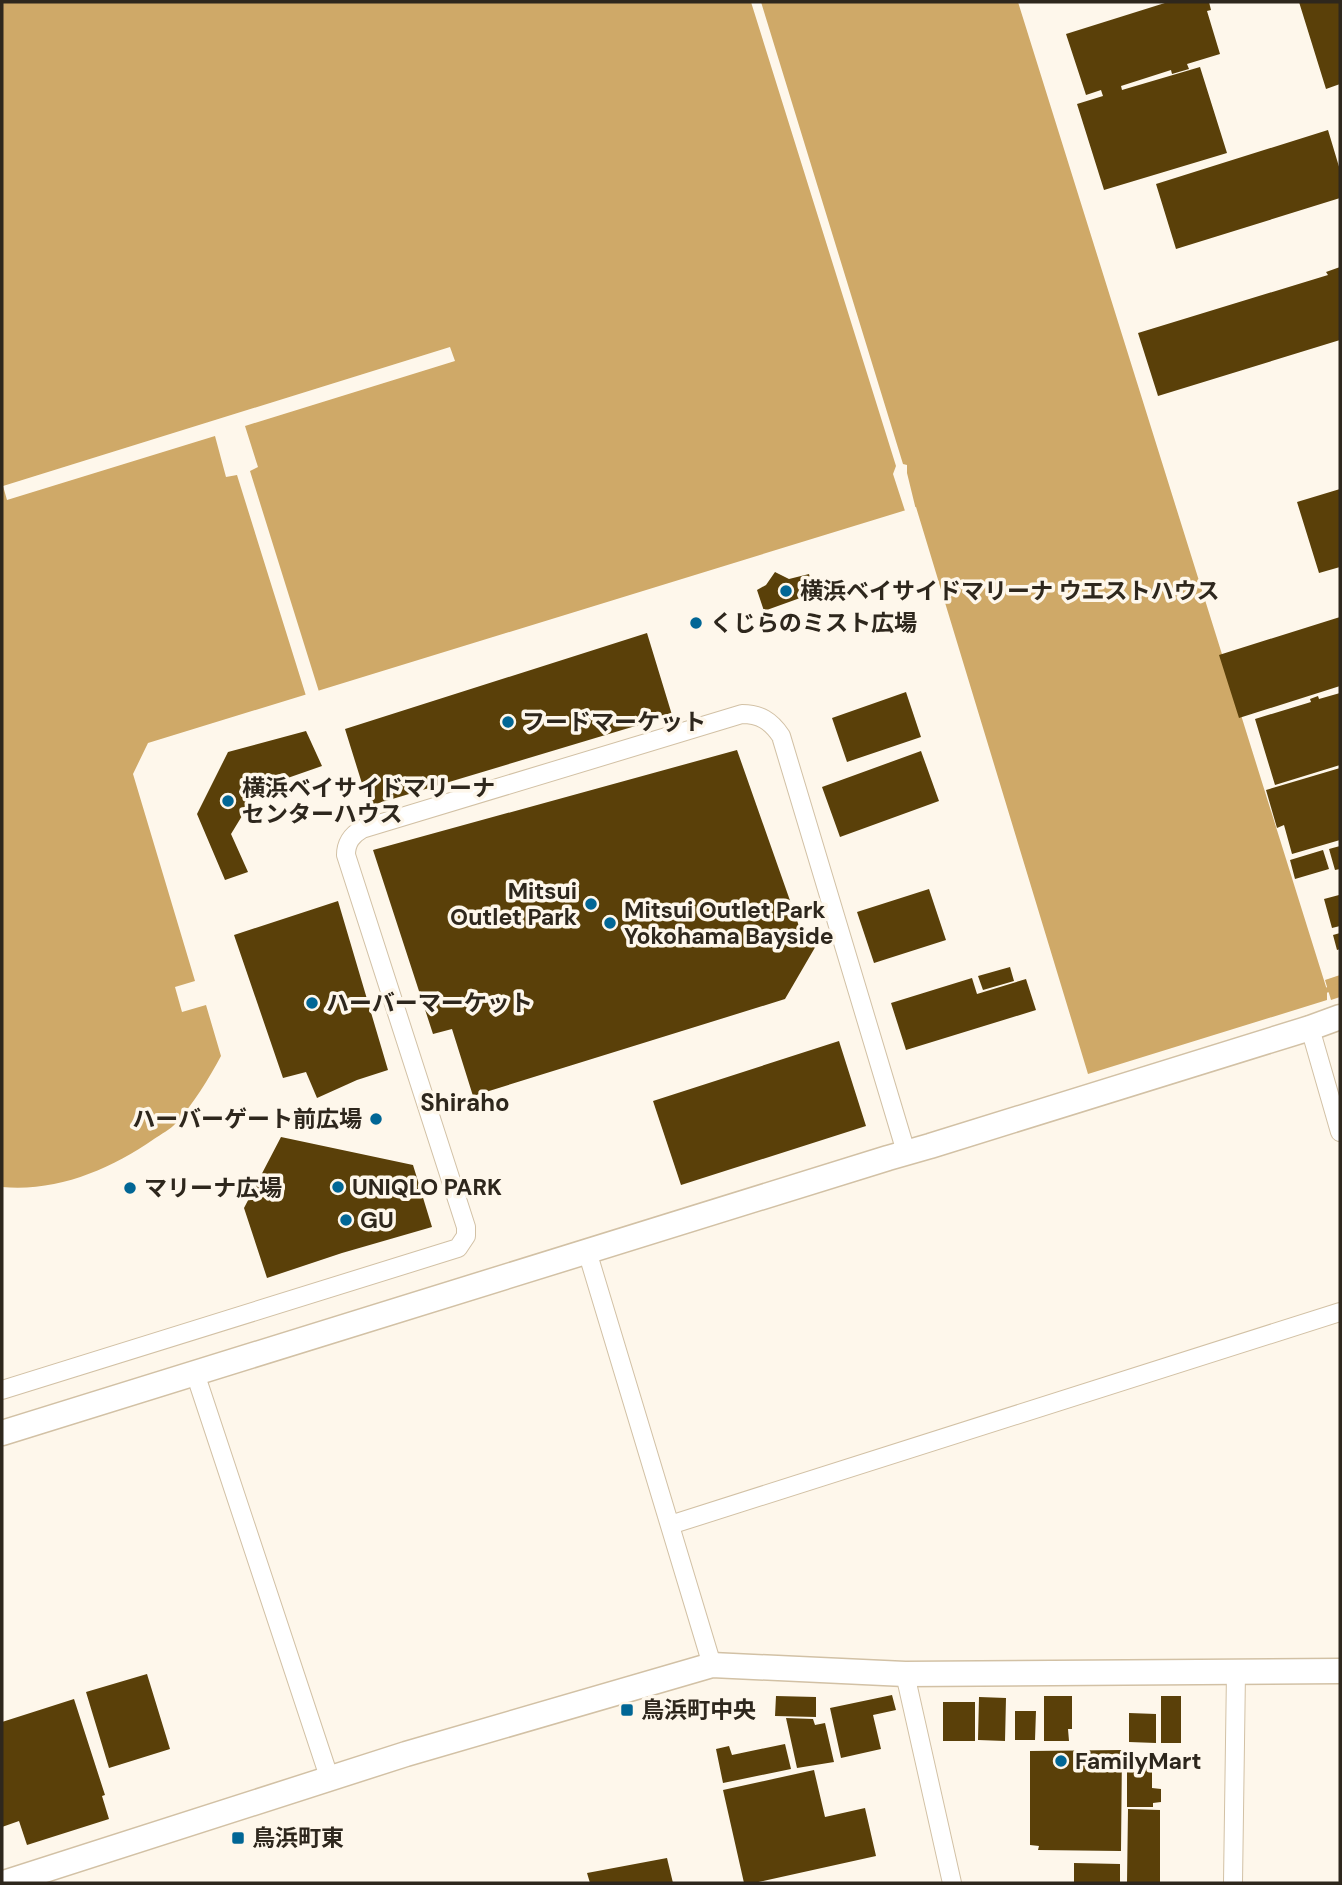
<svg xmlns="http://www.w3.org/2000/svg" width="1342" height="1885" viewBox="0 0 1342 1885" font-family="'DM Sans','Noto Sans JP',sans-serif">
<rect width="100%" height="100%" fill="#fef7eb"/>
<path fill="#cfa968" d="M2,2H1018L1327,990V1000L1088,1074L916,507L148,743L133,774L195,981L175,987L182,1012L206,1005L221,1056C208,1080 194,1103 176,1123C170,1130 161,1134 154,1139C109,1170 57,1192 2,1187Z
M1340,975V997L1331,1000L1325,980Z"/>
<path fill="#fef7eb" d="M751,2H761L903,464L907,465V473L918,518H916L914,512L906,514L893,474L896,466Z
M450,347L455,361L245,426L258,467L250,471L320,695L307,699L237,475L226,477L215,436L7,500L3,486Z"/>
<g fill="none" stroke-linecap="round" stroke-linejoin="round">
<path stroke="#cfa968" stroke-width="5" d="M1327,990L1340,986"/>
</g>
<path fill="#5a4009" d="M1168,2H1209L1211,10L1207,11L1220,54L1187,64L1189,69L1172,74L1171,70L1121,86L1122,90L1200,67L1227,153L1104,190L1077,104L1103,96L1101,90L1086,95L1066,34Z
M1299,2H1340V84L1326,89Z
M1328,130L1340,170V198L1176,249L1156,184Z
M1340,267V340L1158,396L1138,333L1328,275L1326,272Z
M1340,489V567L1319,573L1297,502Z
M775,572L789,579L809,574L814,593L764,611L757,590L766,585Z
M1340,617V686L1239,718L1219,655Z
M647,633L672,715L369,806L345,729Z
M906,692L921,737L847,762L832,718Z
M1340,693V765L1275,785L1255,719L1311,702L1310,699L1318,696L1319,699Z
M306,731L322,766L259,788L231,834L248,872L225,880L197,814L228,752Z
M737,750L800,929L817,944L785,999L473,1096L452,1029L433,1034L373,850Z
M921,751L939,801L840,837L822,787Z
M1340,768V840L1292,854L1284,825L1277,828L1266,790Z
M1340,846V869L1335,870L1329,849Z
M1323,850L1329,869L1295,879L1290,860Z
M929,889L946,940L874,963L857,912Z
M1339,895L1340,926L1332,928L1324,899Z
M338,901L388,1070L357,1080L317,1098L306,1072L283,1078L234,935Z
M1340,933V949L1337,950L1333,935Z
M1010,967L1014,981L983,990L978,976Z
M972,978L977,994L1026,979L1036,1010L906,1050L891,1003Z
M839,1041L866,1126L681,1185L653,1101Z
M281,1137L413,1165L432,1227L342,1253L267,1278L244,1208Z
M147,1674L170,1749L109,1768L86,1692Z
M892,1695L896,1710L873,1715L881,1749L841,1758L830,1708Z
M776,1696L816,1697V1717L775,1716Z
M1044,1696H1072V1729H1068L1069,1741H1044Z
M1161,1696H1181V1743H1161Z
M979,1697L1006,1698L1005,1741L978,1740Z
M74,1699L105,1795L102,1796L109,1819L27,1845L19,1821L2,1827V1722Z
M943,1702H975V1741H943Z
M1015,1711H1036L1035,1740H1015Z
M1129,1713L1156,1714V1743L1129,1742Z
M786,1718L813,1719L815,1725L825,1723L834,1762L797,1768Z
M785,1744L791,1769L723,1783L716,1749L729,1746L732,1755Z
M1122,1750L1121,1851L1038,1850L1039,1846L1030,1845V1751Z
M1127,1763H1152V1788L1161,1789V1802L1153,1803V1807H1127Z
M814,1770L825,1817L865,1808L876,1856L754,1883H744L723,1790Z
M1128,1809L1160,1810V1883H1127Z
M667,1858L673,1883H590L587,1873Z
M1074,1863L1120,1864V1883H1074Z"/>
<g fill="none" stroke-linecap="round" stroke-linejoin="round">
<g stroke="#d2c1a5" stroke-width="20">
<path id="street" d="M1310,1028L1340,1132
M587,1251L712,1665
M195,1373L330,1780
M2,1390L458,1248L466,1236V1227L346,855C346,842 352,835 362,829L742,714C760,714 771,721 781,736L906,1152
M670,1525L1340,1312
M905,1674L952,1883
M1233,1883L1236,1672"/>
</g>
<g stroke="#d2c1a5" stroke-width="27">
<path id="secondary" d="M2,1433L888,1158L930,1146L1310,1028L1340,1017
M4,1883L406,1754L712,1665L905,1674L1340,1671"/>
</g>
<use href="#street" stroke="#fff" stroke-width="18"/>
<use href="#secondary" stroke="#fff" stroke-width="24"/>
</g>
<g fill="#016695" stroke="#fef7eb" stroke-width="2.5">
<circle cx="786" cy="591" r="7"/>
<circle cx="696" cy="623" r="7"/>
<circle cx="508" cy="722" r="7"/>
<circle cx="228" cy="801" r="7"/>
<circle cx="591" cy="904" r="7"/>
<circle cx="610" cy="923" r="7"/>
<circle cx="312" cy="1003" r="7"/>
<circle cx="376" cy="1119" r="7"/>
<circle cx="338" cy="1187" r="7"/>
<circle cx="130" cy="1188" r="7"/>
<circle cx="346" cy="1220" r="7"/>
<rect x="620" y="1703" width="14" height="14" rx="3.5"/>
<circle cx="1061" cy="1761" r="7"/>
<rect x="231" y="1831" width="14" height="14" rx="3.5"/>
</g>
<g text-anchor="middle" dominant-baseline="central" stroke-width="7" stroke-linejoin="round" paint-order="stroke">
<g font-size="23" font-weight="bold" fill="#2e271d" stroke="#fef7eb" text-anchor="start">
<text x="800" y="591">横浜ベイサイドマリーナ ウエストハウス</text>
<text x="710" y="623">くじらのミスト広場</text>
<text x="522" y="722">フードマーケット</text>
<text x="242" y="788">横浜ベイサイドマリーナ<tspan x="242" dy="26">センターハウス</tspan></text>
<text x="577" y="891" text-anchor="end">Mitsui<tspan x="577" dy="26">Outlet Park</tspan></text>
<text x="624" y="910">Mitsui Outlet Park<tspan x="624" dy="26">Yokohama Bayside</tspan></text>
<text x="326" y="1003">ハーバーマーケット</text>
<text x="362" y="1119" text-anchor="end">ハーバーゲート前広場</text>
<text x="352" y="1187">UNIQLO PARK</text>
<text x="144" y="1188">マリーナ広場</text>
<text x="360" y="1220">GU</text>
<text x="641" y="1710">鳥浜町中央</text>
<text x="1075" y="1761">FamilyMart</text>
<text x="252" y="1838">鳥浜町東</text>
</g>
<g font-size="24" font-weight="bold" fill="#2e271d" stroke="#fef7eb">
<text x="465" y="1102">Shiraho</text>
</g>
</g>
<rect width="1342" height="1885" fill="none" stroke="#2e271d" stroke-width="7"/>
</svg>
